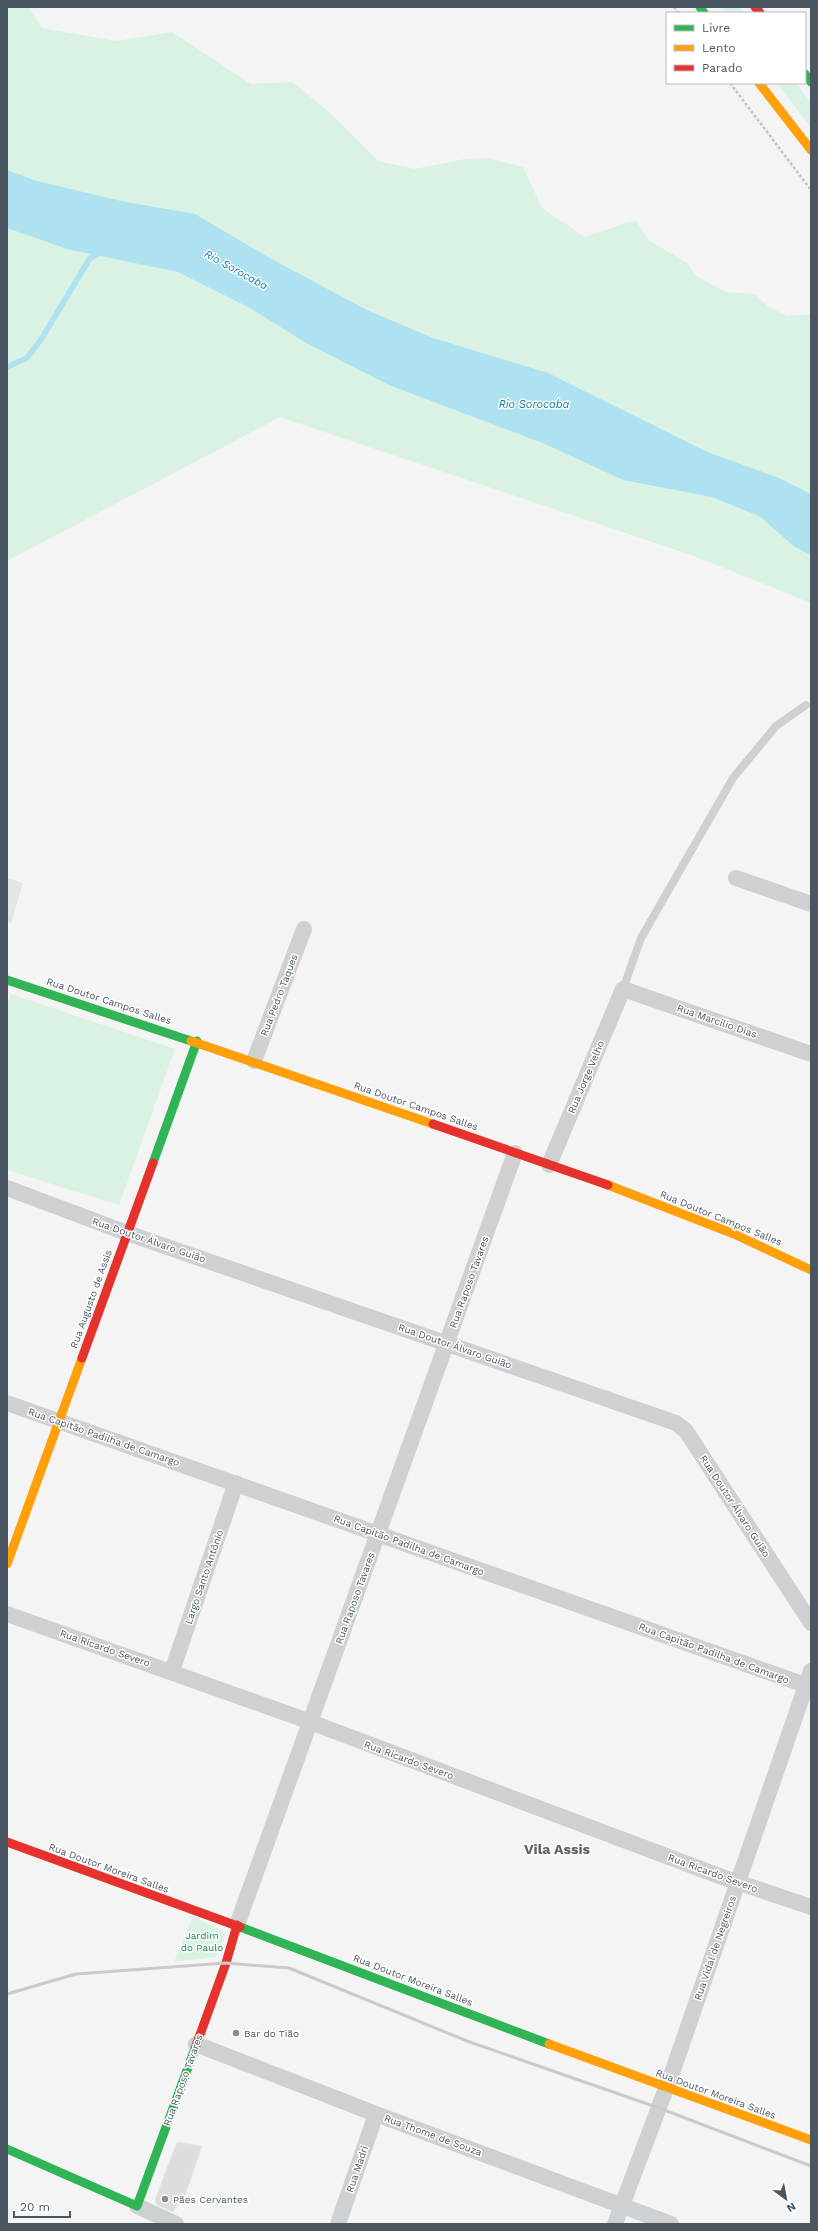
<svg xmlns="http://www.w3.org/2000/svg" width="818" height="2231" viewBox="0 0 818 2231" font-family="'Work Sans',sans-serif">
<rect width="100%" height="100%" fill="#f4f4f4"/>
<path fill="#e6e5e6" d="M7,878L23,883L11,923L7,922Z"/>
<path fill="#d9f2e3" d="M7,7H28L42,28L116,41L172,32L251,84L293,82L330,113L378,161L415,169L465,159L487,158L523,167L542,208L585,237L635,220L650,241L687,263L696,276L726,292L754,294L769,307L787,316L811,314V603L694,556L280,417L7,561Z
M722,7H739L744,13H726Z
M777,83H796L811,103V128Z
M11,994L175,1049L119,1205L7,1170V1006Z
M193,1916L226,1933L216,1957L174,1962Z"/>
<path fill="#aee2f0" d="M7,170L37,181L121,201L195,214L268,257L367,310L433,338L548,373L705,451L779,478L811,494V555L795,547L759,516L712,497L623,480L545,444L389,385L306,343L250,308L178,272L67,249L7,228Z"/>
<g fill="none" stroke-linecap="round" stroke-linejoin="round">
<path stroke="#aee2f0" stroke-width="5.5" d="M7,367L27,358L42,338L90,258L102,252"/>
</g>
<path fill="#ddddde" stroke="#e5e6e7" d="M177,2142L202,2146L183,2201L180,2200L173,2212L157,2205L155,2200Z"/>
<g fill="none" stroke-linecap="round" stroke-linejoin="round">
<path stroke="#bcc7c4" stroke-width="2.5" stroke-dasharray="3 2" stroke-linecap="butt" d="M674,7L679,13
M730,83L811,190"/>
<path stroke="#ced0d2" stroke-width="8" d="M623,989L641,938L733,778L776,726L806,705"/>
<path stroke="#ced0d2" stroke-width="16" d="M736,878L811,904
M254,1061L304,929
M549,1165L623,989L811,1054
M7,1188L127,1233L676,1423L686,1431L811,1623
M7,1403L811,1687
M7,1614L297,1717L722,1877L811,1907
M172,1671L236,1483
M237,1925L515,1153
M196,2044L376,2114L671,2224
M137,2206L176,2224
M338,2224L376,2114
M615,2224L673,2070L811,1671"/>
<path stroke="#30b455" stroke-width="9" d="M700,7L704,13
M805,74L811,82
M7,980L191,1041
M153,1163L197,1041
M240,1927L549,2044
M7,2149L137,2206L197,2043"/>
<path stroke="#ff9f0a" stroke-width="9" d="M759,83L811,150
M191,1041L433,1124
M608,1185L734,1234L811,1270
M7,1564L82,1358
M549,2044L811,2140"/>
<path stroke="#e5322d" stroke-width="9" d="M755,7L760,13
M433,1124L608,1185
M82,1358L153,1163
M7,1842L240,1927
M197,2043L226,1963L237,1925"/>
<path stroke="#c9cacc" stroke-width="3" d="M7,1994L76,1974L226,1963L289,1968L467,2041L659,2108L811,2166"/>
</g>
<g fill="#868d94" stroke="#fff" stroke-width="1.5">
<circle cx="236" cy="2033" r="4"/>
<circle cx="165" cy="2199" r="4"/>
</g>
<g text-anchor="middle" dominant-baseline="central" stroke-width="3" stroke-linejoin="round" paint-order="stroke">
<g font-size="10" fill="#4a5661" stroke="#fff">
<text transform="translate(279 995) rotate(-69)">Rua Pedro Taques</text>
<text transform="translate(109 1001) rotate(18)">Rua Doutor Campos Salles</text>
<text transform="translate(717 1021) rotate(19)">Rua Marcilio Dias</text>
<text transform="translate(586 1077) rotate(-67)">Rua Jorge Velho</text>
<text transform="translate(416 1106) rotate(19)">Rua Doutor Campos Salles</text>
<text transform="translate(721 1218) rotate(22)">Rua Doutor Campos Salles</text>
<text transform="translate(149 1240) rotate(19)">Rua Doutor Álvaro Guião</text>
<text transform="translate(469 1282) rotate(-70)">Rua Raposo Tavares</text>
<text transform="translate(91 1299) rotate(-70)">Rua Augusto de Assis</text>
<text transform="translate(455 1346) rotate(19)">Rua Doutor Álvaro Guião</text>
<text transform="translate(104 1437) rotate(19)">Rua Capitão Padilha de Camargo</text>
<text transform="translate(735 1506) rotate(57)">Rua Doutor Álvaro Guião</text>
<text transform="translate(409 1545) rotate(20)">Rua Capitão Padilha de Camargo</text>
<text transform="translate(204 1577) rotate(-71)">Largo Santo Antônio</text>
<text transform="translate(355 1598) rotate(-70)">Rua Raposo Tavares</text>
<text transform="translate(105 1648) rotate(19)">Rua Ricardo Severo</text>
<text transform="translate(714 1653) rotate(20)">Rua Capitão Padilha de Camargo</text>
<text transform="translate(409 1760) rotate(20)">Rua Ricardo Severo</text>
<text transform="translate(109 1868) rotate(20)">Rua Doutor Moreira Salles</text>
<text transform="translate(713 1873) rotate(20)">Rua Ricardo Severo</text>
<text transform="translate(715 1948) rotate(-71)">Rua Vidal de Negreiros</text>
<text transform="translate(413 1980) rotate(21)">Rua Doutor Moreira Salles</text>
<text transform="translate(183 2080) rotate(-70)">Rua Raposo Tavares</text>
<text transform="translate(716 2094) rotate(20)">Rua Doutor Moreira Salles</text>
<text transform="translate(433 2135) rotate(20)">Rua Thome de Souza</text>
<text transform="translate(357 2169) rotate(-71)">Rua Madri</text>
</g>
<g font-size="10" fill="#17864f" stroke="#fff">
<text x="202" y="1935">Jardim<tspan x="202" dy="12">do Paulo</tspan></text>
</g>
<g font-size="10" fill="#4a5661" stroke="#fff" text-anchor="start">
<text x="244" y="2033">Bar do Tião</text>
<text x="173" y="2199">Pães Cervantes</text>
</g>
<g font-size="11" font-style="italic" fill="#0c7c9b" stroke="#fff">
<text transform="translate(236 270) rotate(29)">Rio Sorocaba</text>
<text x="534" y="404">Rio Sorocaba</text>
</g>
<g font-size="14" font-weight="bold" fill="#5f6368" stroke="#fff">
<text x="557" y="1849">Vila Assis</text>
</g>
</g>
<rect width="818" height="2231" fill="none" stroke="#4a5661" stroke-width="16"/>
<rect x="666" y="12" width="140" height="72" fill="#ffffff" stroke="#b7bbc0"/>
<rect x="674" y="25" width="20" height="6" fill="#30b455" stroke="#b7bbc0"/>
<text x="702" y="32" font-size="12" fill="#4a5661">Livre</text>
<rect x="674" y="45" width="20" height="6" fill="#ff9f0a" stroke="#b7bbc0"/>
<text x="702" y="52" font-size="12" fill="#4a5661">Lento</text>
<rect x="674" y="65" width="20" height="6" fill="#e5322d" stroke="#b7bbc0"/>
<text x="702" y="72" font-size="12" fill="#4a5661">Parado</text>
<g transform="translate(786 2199) rotate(148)" stroke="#ffffff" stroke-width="3" paint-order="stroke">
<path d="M0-3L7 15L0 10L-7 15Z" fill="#4a5661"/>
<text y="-6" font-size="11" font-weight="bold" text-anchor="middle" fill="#4a5661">N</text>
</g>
<path d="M14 2211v6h56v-6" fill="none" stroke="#4a5661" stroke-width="2"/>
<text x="20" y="2211" font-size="12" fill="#4a5661" stroke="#ffffff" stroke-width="3" paint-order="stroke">20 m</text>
</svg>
